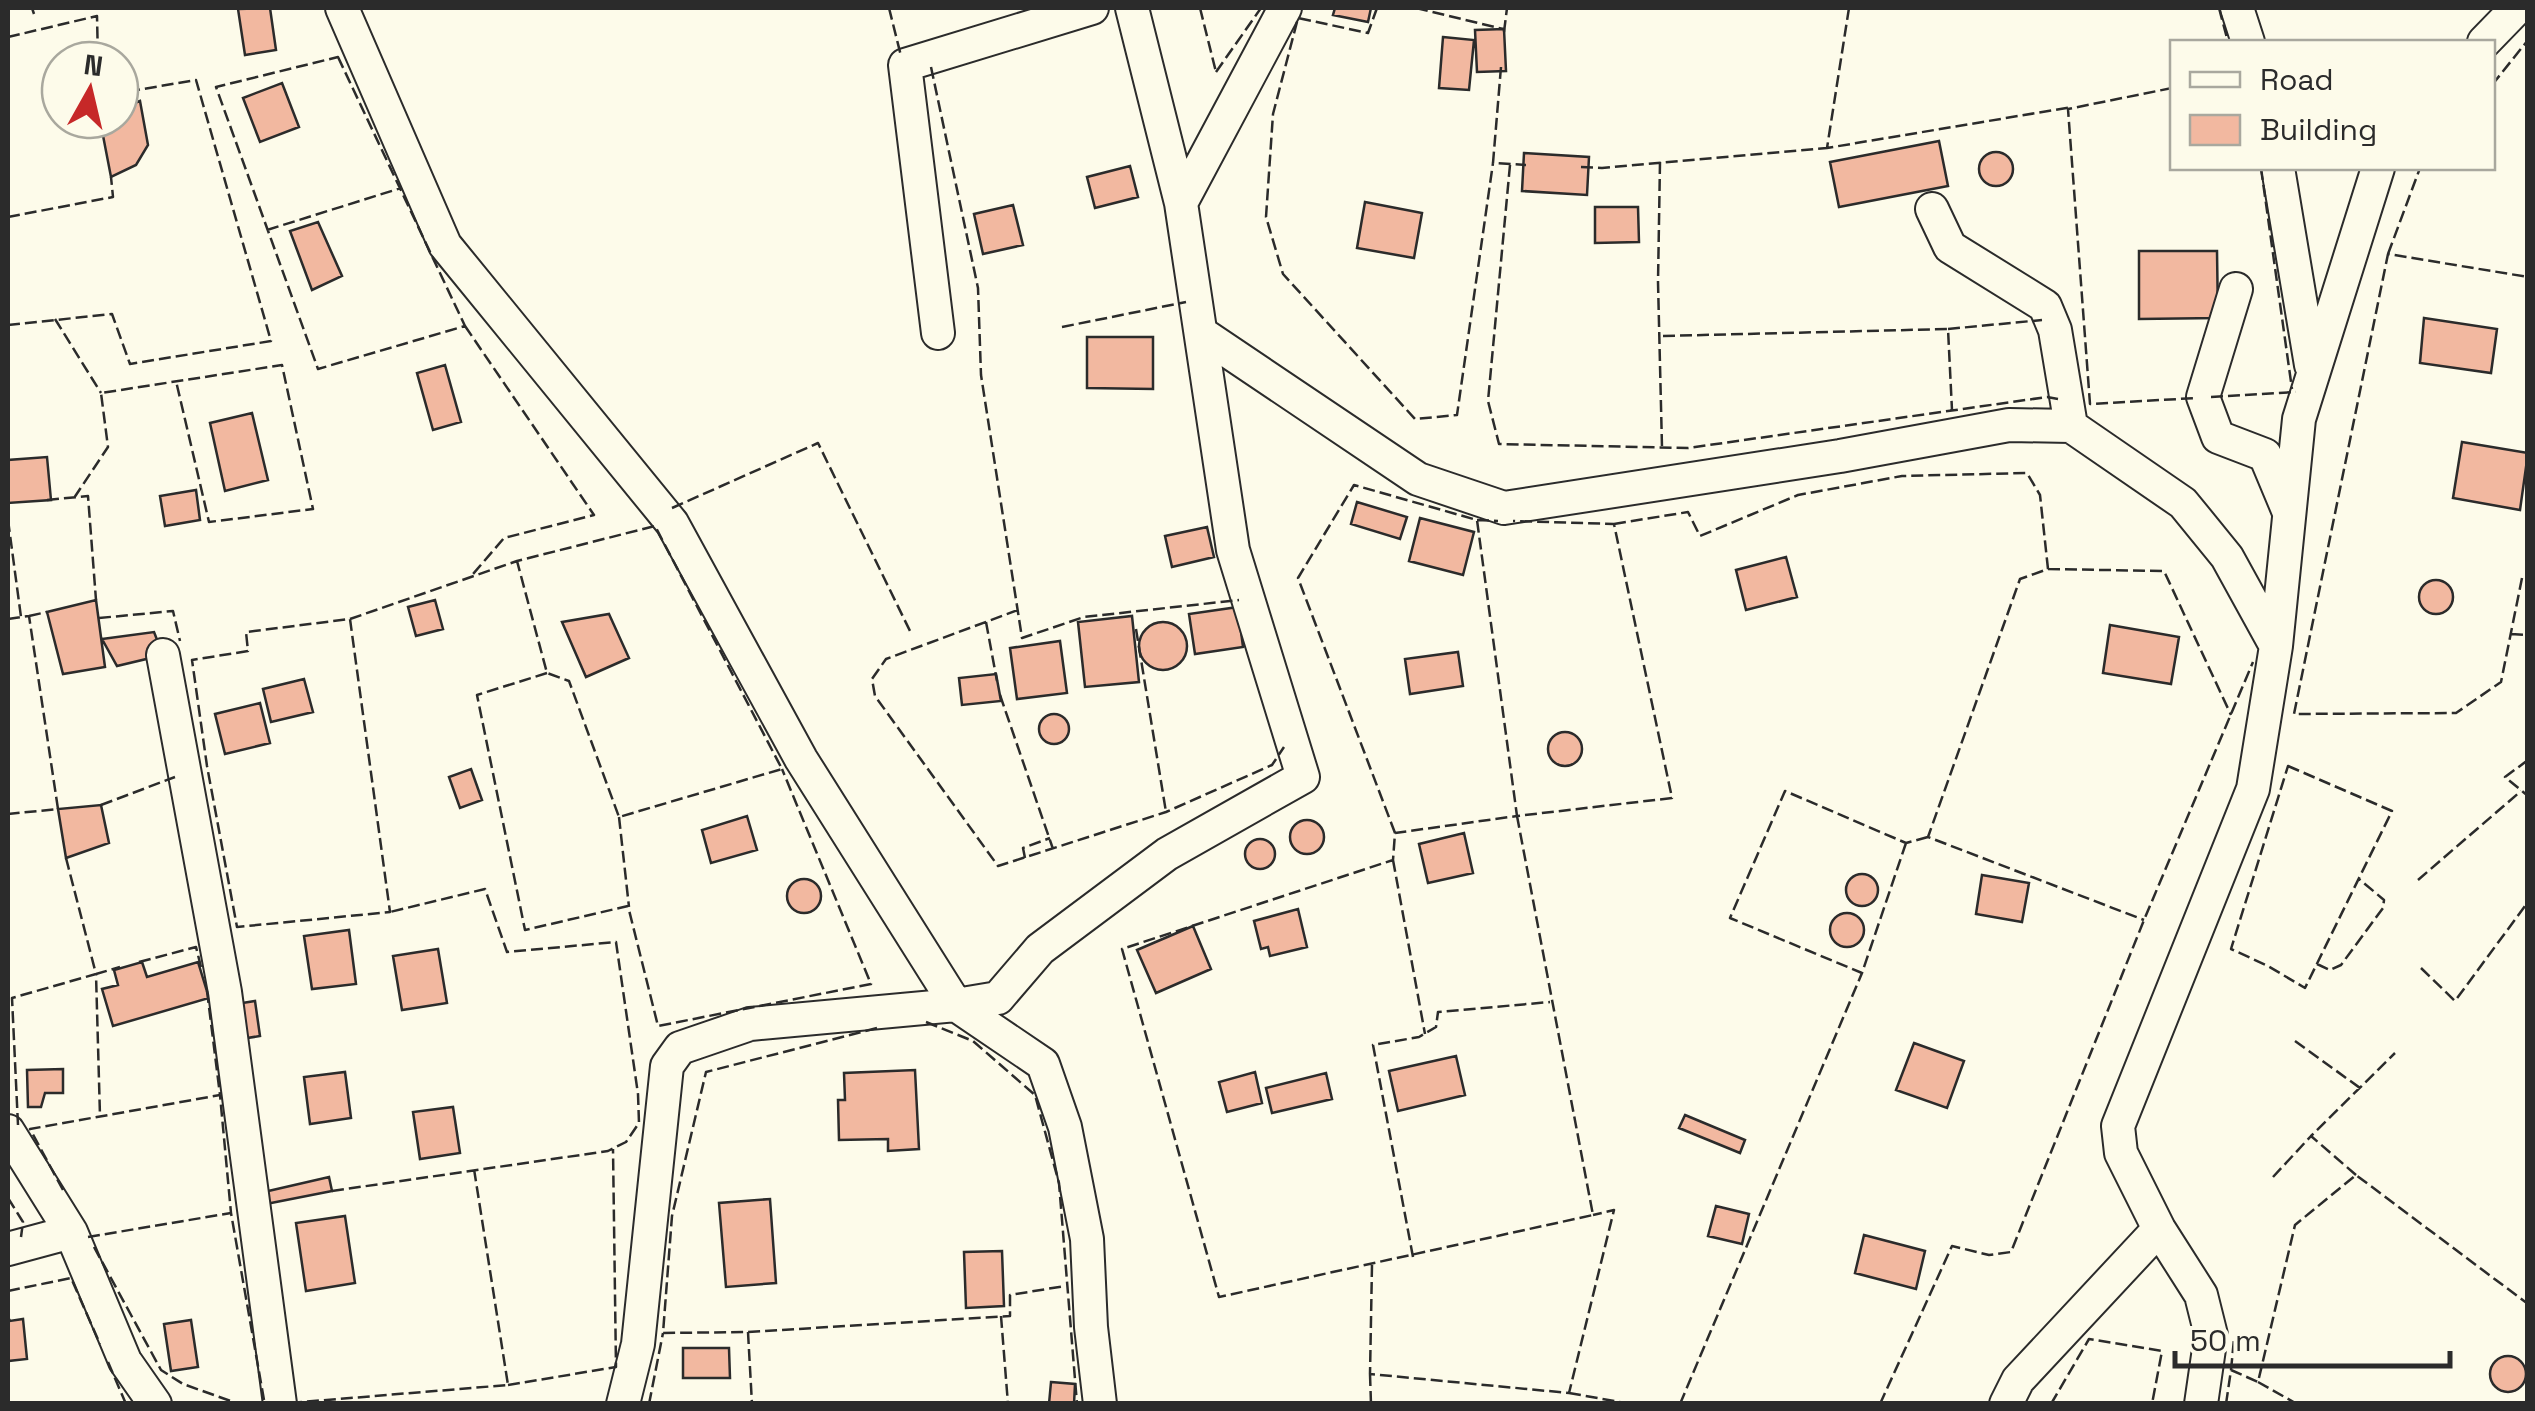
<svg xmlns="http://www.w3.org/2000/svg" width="2535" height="1411" viewBox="0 0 2535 1411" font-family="'Space Grotesk',sans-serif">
<rect width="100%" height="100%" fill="#fdfbea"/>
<path fill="#f2b8a0" stroke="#2b2b2b" stroke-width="2.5" d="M270,8L276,50L245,55L238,9Z
M1335,8H1371L1368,22L1333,15Z
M1504,29L1506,71L1477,72L1475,30Z
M1443,37L1474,40L1469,90L1439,88Z
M282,83L299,127L260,142L243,98Z
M140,101L148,145L136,165L111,177L100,120H120V108Z
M1939,141L1948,186L1839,207L1830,162Z
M1979 169a17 17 0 1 1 34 0a17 17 0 1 1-34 0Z
M1524,153L1589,157L1587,195L1522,191Z
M1130,166L1138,197L1095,208L1087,177Z
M1365,202L1422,213L1414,258L1357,248Z
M1013,205L1023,245L983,254L974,214Z
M1595,207H1638L1639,242L1595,243Z
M318,222L342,276L312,290L290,231Z
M2139,251H2217L2218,318L2139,319Z
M2424,318L2497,329L2491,373L2420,363Z
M1087,337H1153V389L1087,388Z
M445,365L461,422L433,430L417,373Z
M252,413L268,480L225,491L210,423Z
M2462,442L2528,453L2520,510L2453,498Z
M47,457L51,500L8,503V460Z
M196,490L200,520L165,526L160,496Z
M1357,502L1407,517L1400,539L1351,524Z
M1420,518L1474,532L1463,575L1409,561Z
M1207,527L1214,557L1172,567L1165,536Z
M1786,557L1797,597L1746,610L1736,570Z
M2419 597a17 17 0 1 1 34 0a17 17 0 1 1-34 0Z
M96,600L105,667L63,674L47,612Z
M435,600L443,629L416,636L408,607Z
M1238,607L1243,647L1195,654L1189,614Z
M609,614L629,658L586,677L562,622Z
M1132,616L1139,682L1085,687L1078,622Z
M1139 646a24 24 0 1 1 48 0a24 24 0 1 1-48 0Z
M2110,625L2179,637L2171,684L2103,673Z
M154,632L163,655L117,666L102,639Z
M1060,641L1067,693L1017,699L1010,648Z
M1458,652L1463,686L1410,694L1405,659Z
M996,674L1001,701L962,705L959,678Z
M304,679L313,712L271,722L263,689Z
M260,703L270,743L225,754L215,714Z
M1039 729a15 15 0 1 1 30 0a15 15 0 1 1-30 0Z
M1548 749a17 17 0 1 1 34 0a17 17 0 1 1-34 0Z
M471,769L482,800L460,808L449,777Z
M101,805L109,843L66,858L58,809Z
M747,816L757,850L711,863L702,830Z
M1290 837a17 17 0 1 1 34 0a17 17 0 1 1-34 0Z
M1464,833L1473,873L1428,883L1419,844Z
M1245 854a15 15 0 1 1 30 0a15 15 0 1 1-30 0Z
M1846 890a16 16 0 1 1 32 0a16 16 0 1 1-32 0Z
M1982,875L2029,883L2022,922L1976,914Z
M787 896a17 17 0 1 1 34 0a17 17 0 1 1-34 0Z
M1298,909L1307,947L1270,956L1268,947L1261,949L1254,921Z
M1830 930a17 17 0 1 1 34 0a17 17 0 1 1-34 0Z
M1193,926L1211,969L1156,993L1137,950Z
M349,930L356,984L312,989L304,936Z
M438,949L447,1003L402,1010L393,956Z
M142,962L147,977L198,962L209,998L113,1026L102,989L118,985L114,970Z
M255,1001L260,1036L241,1039L236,1004Z
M1914,1043L1964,1061L1947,1108L1896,1090Z
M1456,1056L1465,1095L1398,1111L1389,1071Z
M63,1069V1093H45L41,1107H28L27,1070Z
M915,1070L919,1149L888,1151V1139L839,1140L838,1100H845L844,1073Z
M345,1072L351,1118L310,1124L304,1077Z
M1255,1072L1262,1103L1227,1112L1219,1082Z
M1326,1073L1332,1099L1272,1113L1266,1088Z
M453,1107L460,1153L420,1159L413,1112Z
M1685,1115L1745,1140L1740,1153L1679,1128Z
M329,1177L332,1191L266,1204L264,1192Z
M770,1199L776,1283L726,1287L719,1203Z
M1716,1206L1749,1214L1742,1244L1708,1236Z
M345,1216L355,1283L306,1291L296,1223Z
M1864,1235L1925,1251L1916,1289L1855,1273Z
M1002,1251L1004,1306L966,1308L964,1252Z
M8,1317L10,1321L23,1319L27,1359L8,1361Z
M191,1320L198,1367L171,1371L164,1324Z
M683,1348H729L730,1378H683Z
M2490 1374a18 18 0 1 1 36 0a18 18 0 1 1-36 0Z
M1051,1382L1075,1384L1074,1404H1049Z"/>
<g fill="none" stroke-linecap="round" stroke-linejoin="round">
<g stroke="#2b2b2b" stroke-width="36">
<path id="minor" d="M342,8L445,245L672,523L801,759L956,1005L1043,1064L1065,1127L1087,1239L1091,1327L1100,1404
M2237,8L2248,42
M2484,42L2517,8
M2278,168L2311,365
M1181,203L1285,8
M1932,209L1950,247L2045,306L2055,330L2071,426
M2236,289L2203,397L2218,437L2265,455L2288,510
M938,333L905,65L1092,8
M1201,333L1418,479L1504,508L1840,456L2009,425L2071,426L2183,503L2227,557L2276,646
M163,655L225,992L280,1404
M8,1131L71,1232L125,1361L155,1404
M8,1249L71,1232
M623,1404L638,1344L667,1066L680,1048L750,1024L956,1005L998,998L1040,949L1167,854L1303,777L1233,550L1181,203L1132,8
M2006,1404L2018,1380L2159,1229
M2201,1404L2211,1335L2201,1295L2159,1229L2121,1153L2118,1126L2253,789L2276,646L2299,419L2378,168"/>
</g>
<use href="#minor" stroke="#fdfbea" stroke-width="32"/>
<path stroke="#2b2b2b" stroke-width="2.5" stroke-dasharray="12 5" stroke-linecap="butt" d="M32,8L34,14
M889,8L901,56
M1200,8L1216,72
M1377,8L1368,33L1298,18L1273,114L1266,217L1283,274L1415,419L1457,415L1493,163
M1416,8L1503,29
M1849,8L1827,148L2072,107
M2219,8L2228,42
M1504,32L1507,8
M8,37L97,16L98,60
M338,57L465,326L318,369L216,87Z
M931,67L978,288L981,375L1022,638L1084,617L1239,600
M1501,67L1493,163L1526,165
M1216,72L1261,8
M2492,85L2528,40
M2172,88L2068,109L2090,404L2196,398
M1660,162L1658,282L1662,447
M1510,165L1488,401L1499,444L1688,448L2047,397L2058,399
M1581,167L1602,168L1827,148
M2261,168L2292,389
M8,217L113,197L111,177
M267,230L401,188
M2388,254L2420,168
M55,319L101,393
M8,325L112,314L130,364L271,341L196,80L137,90
M465,326L594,515L504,538L473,574
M1062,327L1186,302
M1948,329L2042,320
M1663,336L1948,329L1952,410
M2211,397L2296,392
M74,498L108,447L101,393L282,365L313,509L209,522L176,381
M47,500L88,496L96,600
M672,508L818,443L911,633
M8,520L21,617
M1477,520L1498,521
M1614,524L1688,512L1700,536L1798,495L1902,476L2027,473L2040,495L2048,569L2020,579L1928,837L2144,920
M2048,569L2164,571L2231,715
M2522,578L2501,682L2456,713L2294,714L2388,254L2528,277
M1018,610L886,659L872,679L875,696L998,866L1166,812L1272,765L1284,747
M29,616L47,612
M99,618L173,611L180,641
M8,619L29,616L58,809L8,814
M350,619L517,561L655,526L782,769L619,817L569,681L547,673L517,561
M350,619L390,912L237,927L207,766L192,660L248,651L246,632Z
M986,622L997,681
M1136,629L1166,812
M2511,634L2528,635
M547,673L477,695L525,930L628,906L658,1026L871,984L782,769
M1000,695L1053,849
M2528,760L2505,777L2528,796
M2288,766L2392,811L2305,988L2268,966L2231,949Z
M101,805L175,777
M1517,816L1593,1215L1219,1297L1122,949L1393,860L1395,833Z
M619,817L629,907
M1395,833L1298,578L1354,485L1477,520L1517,816L1672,798L1614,524L1513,521
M1906,843L1862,973L1730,918L1785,791L1906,843L1928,837
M66,858L96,974L120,967
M1025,858L1023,848L1050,838
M1393,860L1425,1034
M2418,880L2521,791
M139,962L196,947L201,967
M2317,964L2330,970L2341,965L2383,908L2384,900L2359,879
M2421,968L2455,1001L2528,902
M207,991L220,1095
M926,1022L973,1041L1035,1095L1059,1183L1077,1404
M877,1028L706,1072L672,1216L663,1333L748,1332L1010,1316V1295L1065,1286
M2295,1041L2360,1088
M18,1125L12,998L96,974L100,1116
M2356,1175L2311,1136L2395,1053
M2273,1177L2311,1136
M63,1190L30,1129L220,1095L231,1213
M332,1191L608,1151L626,1142L639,1123L638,1094L616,942L507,952L485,889L390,912
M8,1198L23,1222L21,1237
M88,1237L231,1213L264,1400
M94,1247L161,1370L183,1384L239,1404
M1413,1257L1373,1045L1419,1037L1436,1027L1438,1012L1550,1002
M1372,1265L1370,1374L1569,1393L1614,1210L1593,1215
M8,1291L71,1278L100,1344
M1001,1316L1008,1404
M748,1332L752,1404
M108,1362L126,1404
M2231,1370L2234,1339
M1370,1374L1371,1404
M2258,1382L2297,1404
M508,1385L616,1367L613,1149
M1569,1393L1631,1404
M290,1403L508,1385L474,1169
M649,1404L663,1333
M1680,1404L1862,973
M1880,1404L1952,1246L1989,1255L2011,1252L2144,920L2253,662
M2051,1404L2089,1339L2162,1351L2152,1404
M2226,1404L2231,1370L2258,1382L2295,1225L2356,1175L2528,1304"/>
</g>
<rect width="2535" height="1411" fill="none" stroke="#2b2b2b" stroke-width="20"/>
<rect x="2170" y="40" width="325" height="130" fill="#fdfbea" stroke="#a9a89e" stroke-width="2.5"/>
<rect x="2190" y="72" width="50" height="15" fill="#fdfbea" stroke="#a9a89e" stroke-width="2.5"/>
<text x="2260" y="90" font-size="30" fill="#2b2b2b">Road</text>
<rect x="2190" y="115" width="50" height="30" fill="#f2b8a0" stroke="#a9a89e" stroke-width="2.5"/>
<text x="2260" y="140" font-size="30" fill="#2b2b2b">Building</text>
<g transform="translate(90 90) rotate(8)"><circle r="48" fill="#fdfbea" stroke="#a9a89e" stroke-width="2.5"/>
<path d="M0-8L18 38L0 25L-18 38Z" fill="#c62828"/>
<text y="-15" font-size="28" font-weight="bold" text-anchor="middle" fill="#2b2b2b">N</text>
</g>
<path d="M2175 1351v15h275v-15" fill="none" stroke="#2b2b2b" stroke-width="5"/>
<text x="2190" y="1351" font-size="30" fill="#2b2b2b" stroke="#fdfbea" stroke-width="8" paint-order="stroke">50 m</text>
</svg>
